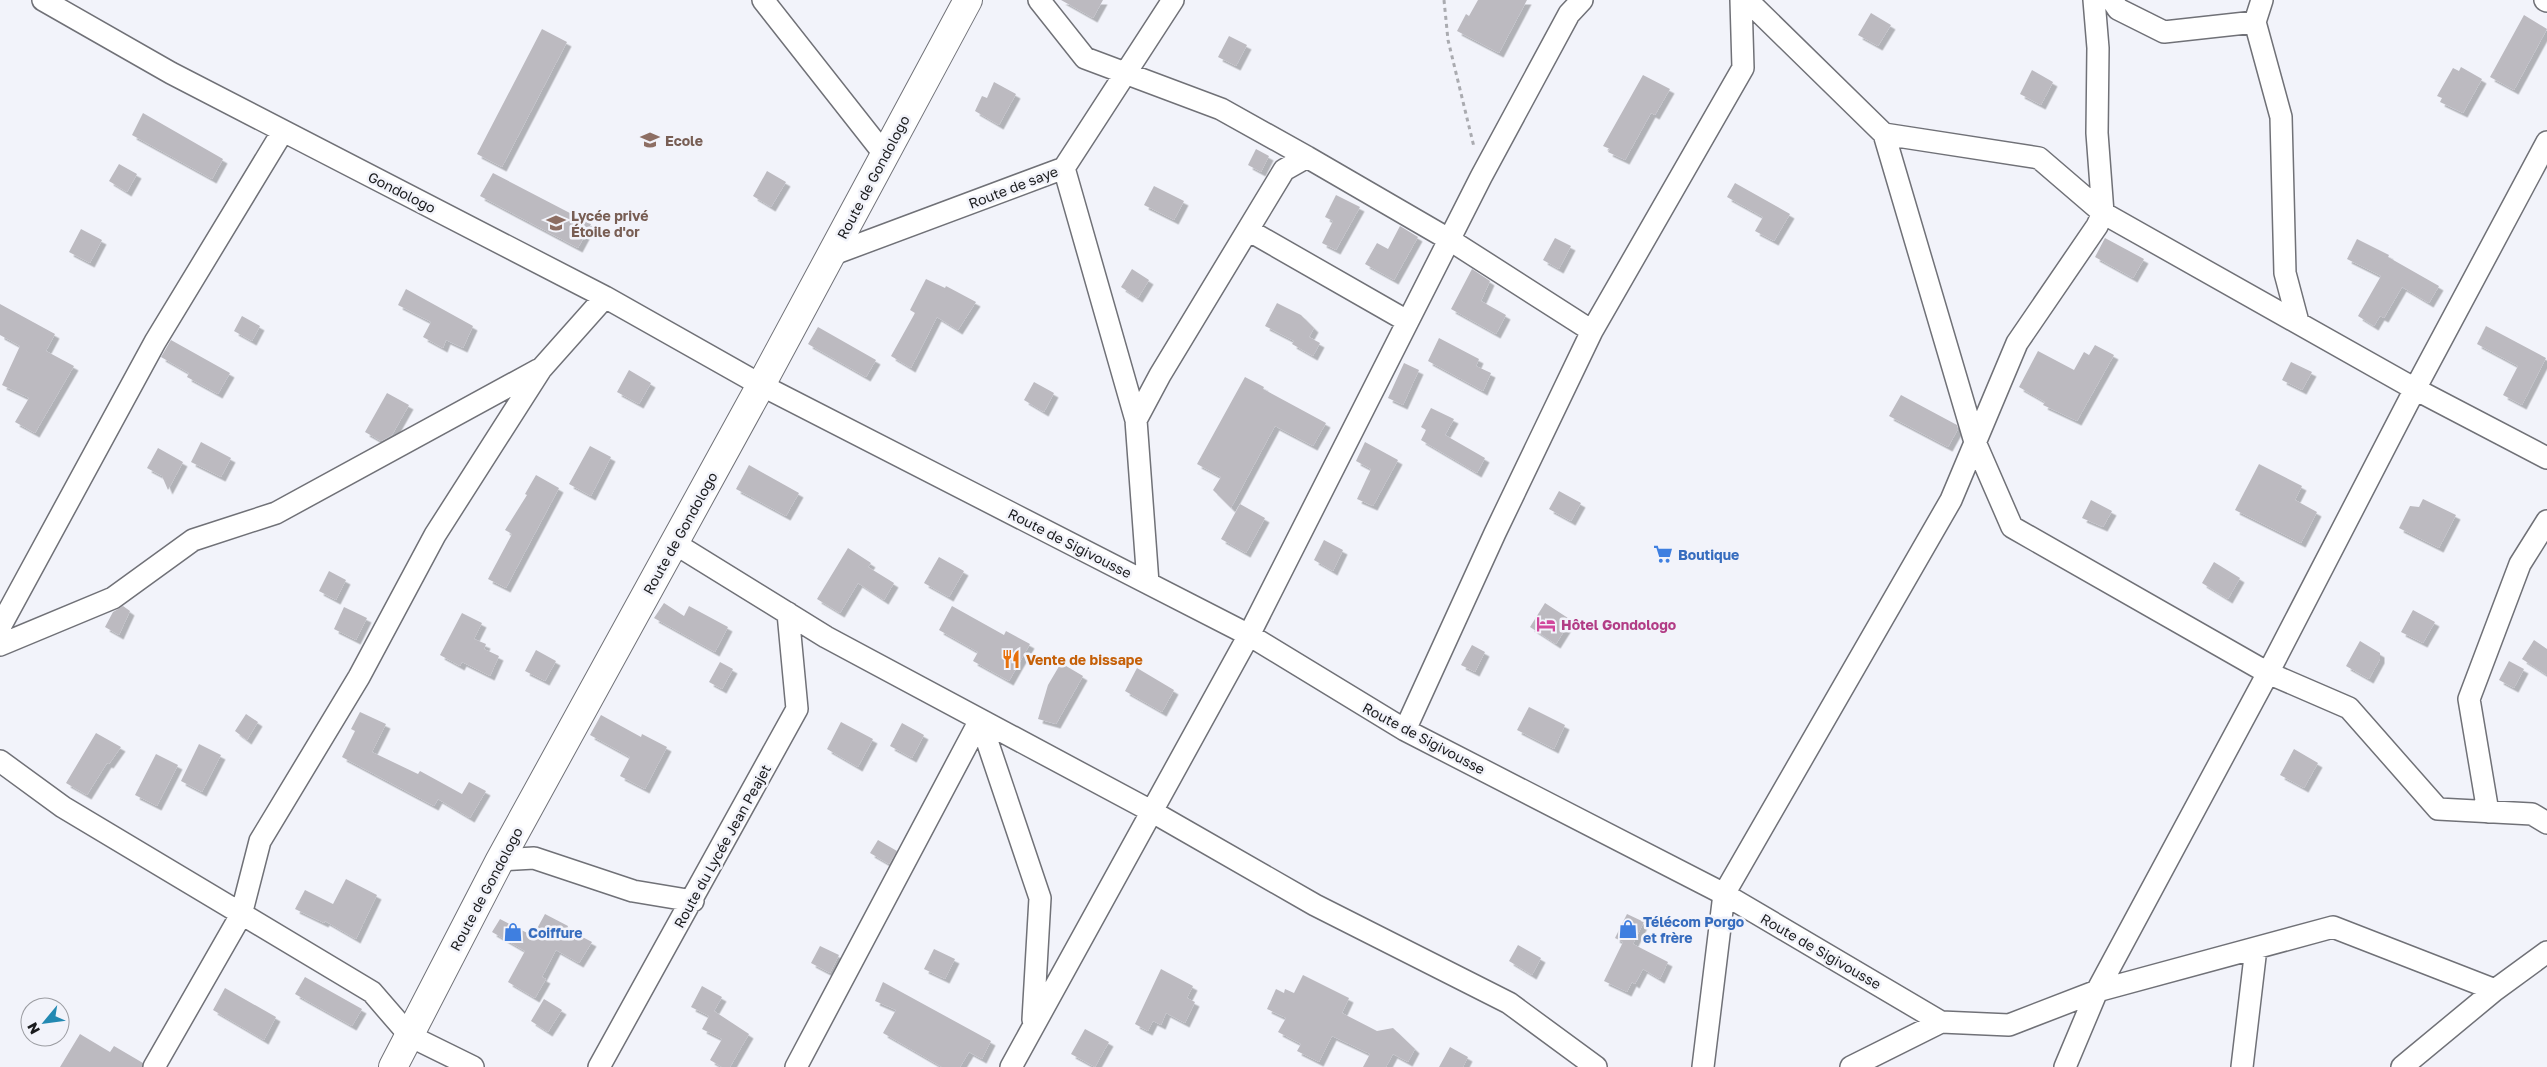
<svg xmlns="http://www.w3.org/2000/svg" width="2547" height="1067" viewBox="0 0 2547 1067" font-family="'Golos Text',sans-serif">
<defs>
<filter id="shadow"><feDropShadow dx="4.5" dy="4.5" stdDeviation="0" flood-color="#0004"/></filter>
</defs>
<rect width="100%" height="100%" fill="#f2f3fa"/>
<path fill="#bcbac0" filter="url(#shadow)" d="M1061,0H1103L1093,18Z
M1478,0H1527L1499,53L1457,31L1466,14L1469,16Z
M1871,13L1891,25L1878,46L1858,35Z
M2524,15L2547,29L2514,90L2490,77Z
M542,29L567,42L502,167L477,154Z
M1229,36L1247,45L1236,66L1218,57Z
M2461,67L2482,79L2463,113L2440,102L2442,98L2437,96L2453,68L2459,71Z
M2032,70L2053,82L2041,105L2020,94Z
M1643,75L1670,89L1655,115L1651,113L1625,160L1608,152L1610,149L1603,146Z
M994,82L1016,94L999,125L975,111L982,96L987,98Z
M143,113L223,159L212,179L132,135Z
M1256,149L1269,156L1261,172L1248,165Z
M119,164L137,174L127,192L109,181Z
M767,171L786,182L771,207L753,196Z
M493,173L591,224L578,248L480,196Z
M1735,183L1790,214L1774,241L1755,231L1763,217L1727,197Z
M1154,186L1184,201L1174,220L1144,205Z
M1336,195L1360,207L1336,250L1322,243L1333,221L1325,217Z
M1400,226L1418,237L1394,280L1365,264L1377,243L1388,249Z
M81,229L102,240L90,263L69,252Z
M1555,238L1571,246L1559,269L1543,260Z
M2105,238L2144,259L2133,278L2095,257Z
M2357,239L2389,255L2388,257L2439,286L2429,303L2402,287L2384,318L2380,316L2374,326L2358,316L2381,276L2347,259Z
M1132,269L1149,280L1138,298L1121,287Z
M1472,269L1490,281L1481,301L1506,315L1496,334L1451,309Z
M926,279L945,288L946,286L976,302L958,330L937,317L911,368L891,356L915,313L910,310Z
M406,289L473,326L463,348L446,340L443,348L423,337L431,322L398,305Z
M1277,303L1301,315L1314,328L1309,337L1320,343L1313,356L1292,344L1294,341L1265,326Z
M0,304L55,334L46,351L74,366L35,433L15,422L29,398L2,385L20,346L0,335Z
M242,316L260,326L252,341L234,331Z
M2486,326L2546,358L2522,405L2503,395L2518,366L2477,344Z
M818,327L876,360L866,377L808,344Z
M1439,338L1479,359L1476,366L1491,373L1483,391L1428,361Z
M171,340L230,373L218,394L187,377L189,373L161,357Z
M2095,345L2114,355L2077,421L2043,405L2045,402L2019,387L2038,351L2074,370L2084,352L2089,355Z
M2291,362L2312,372L2302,390L2282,380Z
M1404,363L1419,370L1403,405L1388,398Z
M629,370L651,383L639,404L617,392Z
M1245,377L1264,387L1263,389L1326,423L1313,446L1275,426L1231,508L1213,490L1221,477L1197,464Z
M1034,382L1054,393L1044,412L1024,400Z
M387,393L409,405L392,435L381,441L365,432Z
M1901,395L1957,425L1958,429L1948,447L1889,416Z
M1431,408L1454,419L1445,435L1485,458L1477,473L1421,440L1426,430L1421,427Z
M201,442L231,458L221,477L191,462Z
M1365,442L1398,460L1373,506L1357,499L1371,469L1356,461Z
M590,446L611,457L591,496L569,484Z
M158,448L183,462L168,490L162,476L147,468Z
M2259,464L2302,486L2295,500L2317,512L2301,543L2235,510Z
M749,465L799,493L786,516L736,489Z
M536,475L559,488L506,588L488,579L512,534L505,530L527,495L525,494Z
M1559,491L1581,503L1571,521L1549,509Z
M2423,499L2456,515L2439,548L2399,528L2410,506L2419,507Z
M2091,500L2112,511L2103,527L2082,518Z
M1240,504L1265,518L1246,553L1221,539Z
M1324,540L1343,550L1333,571L1314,560Z
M848,548L871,563L868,567L894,583L884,600L858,583L840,613L817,599Z
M939,557L964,571L949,597L924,583Z
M2214,562L2240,578L2228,599L2202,583Z
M329,571L346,580L336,600L319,591Z
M664,603L684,616L689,606L728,627L715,652L654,618Z
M1545,603L1571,620L1556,644L1530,627Z
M123,606L130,611L119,635L105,627L113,612Z
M952,606L1004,635L1006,631L1030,644L1009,681L973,661L978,652L939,630Z
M344,607L367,618L356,640L334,629Z
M2413,610L2435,622L2423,643L2401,632Z
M462,613L482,623L474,639L486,644L484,649L499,656L490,676L462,662L460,666L440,655Z
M2534,640L2547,649V675L2522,659Z
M2360,641L2380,653V659L2369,679L2346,666Z
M1472,645L1485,652L1475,672L1461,665Z
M536,650L556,661L545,681L525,671Z
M2509,661L2524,669L2514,688L2499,680Z
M720,662L733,669L722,689L709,682Z
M1061,663L1083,676L1056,724L1038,719L1048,685Z
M1137,668L1174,690L1162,712L1125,691Z
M1529,707L1565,725L1554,749L1517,730Z
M360,712L386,724L372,752L418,774L420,771L462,794L469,782L486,791L470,818L438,799L434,806L342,757L355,731L351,729Z
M246,714L258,722L247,740L235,731Z
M601,715L641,737L642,734L667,747L645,789L620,776L630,757L590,735Z
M841,722L873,739L858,767L827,749Z
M902,723L924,735L912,758L890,746Z
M96,733L121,747L109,764L107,763L87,795L66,783Z
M199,744L221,755L202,792L181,781Z
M2294,749L2318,763L2304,788L2280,775Z
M156,754L178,765L157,806L135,795Z
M878,840L897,851L889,864L870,853Z
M346,879L377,895L356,939L325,921L324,923L295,909L305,890L333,904Z
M545,914L568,926L567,929L592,942L579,963L556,950L542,977L546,979L535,998L508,982L525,951L492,932L500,919L533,936Z
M1627,914L1644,922L1633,944L1668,962L1660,979L1643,969L1635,984L1632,982L1627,992L1604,981L1623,942L1615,938Z
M1518,945L1541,958L1532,975L1509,961Z
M820,946L839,955L830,973L811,963Z
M934,949L955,959L945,979L924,969Z
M1161,969L1193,986L1187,998L1195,1002L1185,1023L1166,1013L1161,1025L1153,1021L1148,1031L1135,1024Z
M1303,975L1349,998L1342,1013L1377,1031L1393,1028L1415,1049L1408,1062L1393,1054L1386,1067H1363L1370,1054L1332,1036L1319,1062L1297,1051L1301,1044L1278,1032L1286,1018L1267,1009L1276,989L1284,993L1285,989L1294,993Z
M305,977L362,1009L352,1026L295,994Z
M883,982L991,1041L982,1059L969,1052L960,1067H942L883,1033L896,1010L875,1001Z
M702,986L722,997L714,1011L749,1034L730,1067H722L710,1060L722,1039L702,1029L709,1016L691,1007Z
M225,988L276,1017L264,1040L213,1010Z
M544,999L562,1010L548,1032L531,1021Z
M1085,1029L1109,1042L1095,1067L1071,1054Z
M80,1034L110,1052L114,1046L143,1063L142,1067H60Z
M1450,1047L1468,1057L1463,1067H1439Z"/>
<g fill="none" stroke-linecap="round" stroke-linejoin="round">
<g stroke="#707177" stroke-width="24">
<path id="street" d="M43,0L171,73L605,297L761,385L1249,635L1405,730L1724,894L1941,1022L2009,1025L2097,991L2333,927L2495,990L2547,952
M763,0L885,155
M1039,0L1085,58L1221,109L1307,157
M1747,0L1884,134L2039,158L2103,213L2415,389L2547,458
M2112,0L2118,9L2164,32L2255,22
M2262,0L2255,22L2281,117L2285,273L2298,322
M2545,0L2547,1
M1884,134L1975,442L2012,527L2268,673L2349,708L2438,809L2532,814L2547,823
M1064,168L1136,420
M1248,230L1407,321
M831,255L1064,168L1173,0
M674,543L826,637L1151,811L1315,905L1509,1003L1596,1067
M1148,583L1136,420L1160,375L1284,170L1307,157L1450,240L1592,331
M0,627L155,342L283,131
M0,645L113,598L193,540L276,513L538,370
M980,720L1040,898L1033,1020
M1405,730L1495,533L1592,331L1743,68L1741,0
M0,761L63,807L372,992L410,1036L473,1067
M2488,812L2469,699L2520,564L2547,521
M500,860L534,858L633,891L693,901
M154,1067L241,915L260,841L359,677L435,535L541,369L605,297
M599,1067L797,709L788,613
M796,1067L980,720
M1011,1067L1249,635L1481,177L1569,14L1582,0
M1703,1067L1724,894L1951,500L2017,343L2097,226L2103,213L2097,133L2098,48L2094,0
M1851,1067L1941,1022
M2065,1067L2097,991L2268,673L2415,389L2547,142
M2242,1067L2256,948
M2402,1067L2495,990"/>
</g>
<g stroke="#707177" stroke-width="30">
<path id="secondary" d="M393,1067L500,860L761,385L968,0"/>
</g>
<path stroke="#aaabb0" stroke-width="3" stroke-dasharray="4 4" stroke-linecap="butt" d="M1444,0L1448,40L1474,147"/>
<use href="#street" stroke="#fff" stroke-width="21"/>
<use href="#secondary" stroke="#fff" stroke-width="28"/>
</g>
<defs>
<g id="school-bare" transform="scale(1.5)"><path d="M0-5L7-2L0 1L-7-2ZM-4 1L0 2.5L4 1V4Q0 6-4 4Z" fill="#8d6e63" stroke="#f2f3fa" stroke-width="2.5" paint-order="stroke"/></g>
<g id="university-bare" transform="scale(1.5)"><path d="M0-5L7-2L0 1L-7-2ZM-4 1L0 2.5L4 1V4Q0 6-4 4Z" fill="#8d6e63" stroke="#f2f3fa" stroke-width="2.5" paint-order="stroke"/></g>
<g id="supermarket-bare" transform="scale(1.5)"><path d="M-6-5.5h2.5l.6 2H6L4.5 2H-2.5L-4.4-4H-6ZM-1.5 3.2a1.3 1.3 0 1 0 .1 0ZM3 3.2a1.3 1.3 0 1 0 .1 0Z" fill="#3f7fe0" stroke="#f2f3fa" stroke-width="2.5" paint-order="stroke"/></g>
<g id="hotel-bare" transform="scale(1.5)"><path d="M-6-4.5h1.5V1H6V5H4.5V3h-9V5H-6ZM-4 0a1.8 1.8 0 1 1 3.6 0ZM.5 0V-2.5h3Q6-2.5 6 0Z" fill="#d1479c" stroke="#f2f3fa" stroke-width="2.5" paint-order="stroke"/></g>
<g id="restaurant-bare" transform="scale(1.5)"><path d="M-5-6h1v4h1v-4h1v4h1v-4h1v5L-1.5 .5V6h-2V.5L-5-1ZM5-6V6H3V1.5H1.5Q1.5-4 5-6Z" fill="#e8710a" stroke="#f2f3fa" stroke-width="2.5" paint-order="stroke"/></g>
<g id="shop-bare" transform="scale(1.5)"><path d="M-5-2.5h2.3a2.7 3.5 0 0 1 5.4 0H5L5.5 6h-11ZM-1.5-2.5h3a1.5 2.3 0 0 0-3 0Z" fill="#3f7fe0" stroke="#f2f3fa" stroke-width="2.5" paint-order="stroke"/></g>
</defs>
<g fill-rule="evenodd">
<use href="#school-bare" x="650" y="140"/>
<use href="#university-bare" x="556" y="223"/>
<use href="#supermarket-bare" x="1663" y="554"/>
<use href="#hotel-bare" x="1546" y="624"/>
<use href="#restaurant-bare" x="1011" y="659"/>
<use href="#shop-bare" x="1628" y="929"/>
<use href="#shop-bare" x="513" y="932"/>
</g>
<g text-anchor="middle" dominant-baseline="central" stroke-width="5" stroke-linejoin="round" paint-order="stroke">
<g font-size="14" font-weight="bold" fill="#785e54" stroke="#f2f3fa" text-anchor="start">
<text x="665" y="140">Ecole</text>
<text x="571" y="215">Lycée privé<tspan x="571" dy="16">Étoile d'or</tspan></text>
</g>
<g font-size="14" fill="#1a1b1d" stroke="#f2f3fa">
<text transform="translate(873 177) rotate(-62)">Route de Gondologo</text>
<text transform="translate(1013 187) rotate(-21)">Route de saye</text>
<text transform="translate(402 192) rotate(27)">Gondologo</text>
<text transform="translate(680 533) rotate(-61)">Route de Gondologo</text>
<text transform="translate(1070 543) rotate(27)">Route de Sigivousse</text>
<text transform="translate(1424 738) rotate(28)">Route de Sigivousse</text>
<text transform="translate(722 846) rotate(-61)">Route du Lycée Jean Peajet</text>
<text transform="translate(486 889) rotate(-62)">Route de Gondologo</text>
<text transform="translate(1821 951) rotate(30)">Route de Sigivousse</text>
</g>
<g font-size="14" font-weight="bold" fill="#366cbe" stroke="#f2f3fa" text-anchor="start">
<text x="1678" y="554">Boutique</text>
<text x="1643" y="921">Télécom Porgo<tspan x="1643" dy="16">et frère</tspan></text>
<text x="528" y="932">Coiffure</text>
</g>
<g font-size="14" font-weight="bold" fill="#b23c85" stroke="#f2f3fa" text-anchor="start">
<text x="1561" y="624">Hôtel Gondologo</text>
</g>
<g font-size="14" font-weight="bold" fill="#c56008" stroke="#f2f3fa" text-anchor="start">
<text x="1026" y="659">Vente de bissape</text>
</g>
</g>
<g transform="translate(45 1022) rotate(241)"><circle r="24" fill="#f2f3fa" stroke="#9c9da2"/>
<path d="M0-4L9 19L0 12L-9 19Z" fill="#2389b2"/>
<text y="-8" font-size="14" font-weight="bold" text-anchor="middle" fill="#1a1b1d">N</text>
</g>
</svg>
